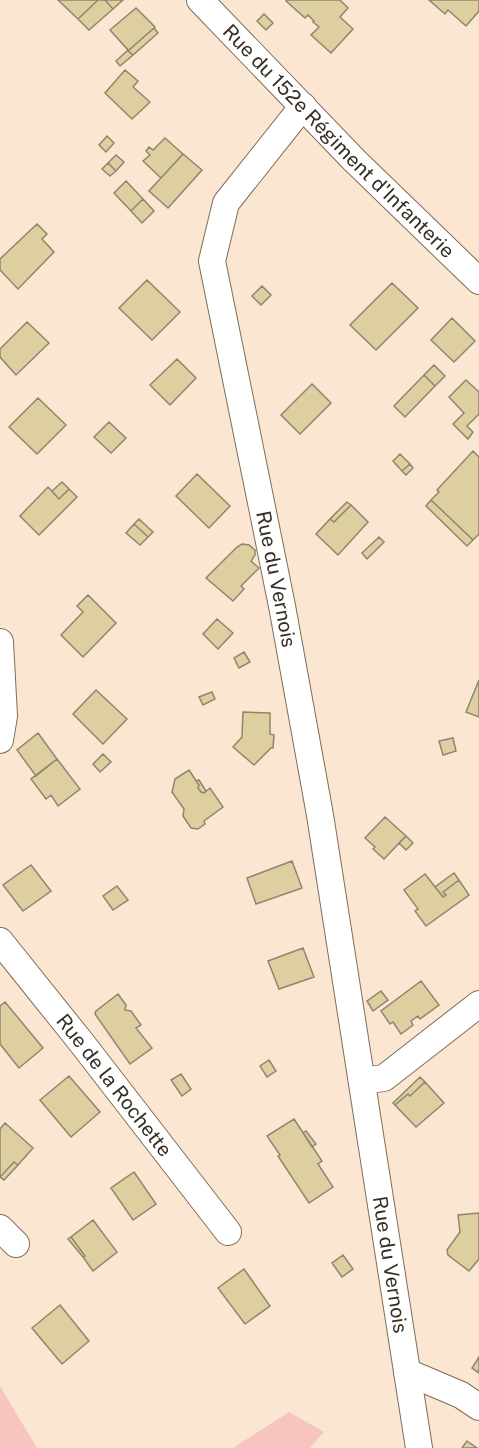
<svg xmlns="http://www.w3.org/2000/svg" width="479" height="1448" viewBox="0 0 479 1448" font-family="'Public Sans',sans-serif">
<rect width="100%" height="100%" fill="#fae6d1"/>
<path fill="#f7c4c0" d="M0,1386L37,1448H0Z
M289,1412L324,1432L310,1448H233Z"/>
<path fill="#decfa1" stroke="#8e866e" stroke-width="1.5" d="M58,0H98L78,19Z
M98,0H105L113,9L89,30L78,19Z
M105,0H123L113,9Z
M287,0H340L348,8L340,17L353,29L331,53L311,35L319,27L313,22L314,21L308,15L305,18L286,1Z
M429,0H479V11L466,26L448,10L445,14Z
M136,8L155,27L128,51L133,55L120,66L116,61L128,50L110,30Z
M264,14L273,23L266,30L257,21Z
M154,28L158,33L133,55L128,51Z
M125,70L138,81L133,87L150,102L132,119L105,93Z
M107,136L114,143L106,152L99,145Z
M165,138L183,154L161,178L143,161L150,155L146,151L149,147L153,150Z
M183,154L202,170L168,208L149,191Z
M116,155L124,162L116,171L108,163Z
M108,163L116,171L110,176L102,169Z
M126,181L143,199L131,211L114,193Z
M143,199L154,211L142,223L131,211Z
M37,224L47,234L42,239L54,252L18,289L0,270V259Z
M147,280L180,312L152,340L119,308Z
M392,283L418,308L376,350L350,325Z
M262,286L271,295L261,305L252,296Z
M452,318L475,341L454,362L431,340Z
M27,322L49,343L16,375L0,357V349Z
M177,359L196,378L170,405L150,385Z
M434,365L445,376L435,386L424,375Z
M424,375L435,386L405,417L394,406Z
M466,380L479,392V414L467,426L473,432L468,439L453,424L464,413L449,397Z
M312,384L331,403L300,434L281,415Z
M38,398L66,425L37,454L9,427Z
M109,422L126,438L111,453L94,437Z
M473,451L479,457V534L473,540L431,500L439,492L437,490Z
M400,454L410,464L402,471L393,461Z
M410,464L413,468L406,475L402,471Z
M197,474L230,506L209,528L176,496Z
M62,482L69,489L59,499L52,491Z
M48,487L59,499L69,489L77,497L39,535L20,516Z
M431,500L473,540L467,546L426,506Z
M347,502L351,505L334,522L330,519Z
M351,505L368,522L338,555L316,534L330,519L334,522Z
M139,519L153,532L148,537L134,524Z
M134,524L148,537L140,545L126,533Z
M379,537L384,542L367,559L362,553Z
M242,544L249,545L255,550V555L251,561L259,568L241,586L244,589L233,601L206,578L237,547Z
M88,595L116,623L83,657L61,635L83,612L77,606Z
M217,619L233,633L218,649L203,634Z
M244,652L250,662L239,668L234,658Z
M479,680V717L466,712Z
M96,690L127,719L103,744L73,714Z
M212,692L215,699L203,705L199,697Z
M243,712L270,713V734L274,735L273,748H271L254,765L233,747L242,737Z
M38,733L57,759L36,776L17,750Z
M453,738L456,751L443,755L439,741Z
M103,754L111,762L100,772L93,764Z
M57,759L80,789L58,806L51,795L46,799L31,779Z
M189,770L199,785L198,788L201,792L204,793L210,788L223,807L204,821L205,824L198,829L191,828L183,816L184,809L172,792L175,779Z
M199,780L206,791L204,793L201,792L198,788L199,785L196,781Z
M385,817L406,836L384,859L373,849L375,847L365,838Z
M406,836L413,843L406,850L399,843Z
M292,861L302,888L256,904L247,878Z
M31,865L51,891L23,911L3,885Z
M454,873L459,880L443,892L446,895L443,897L435,887Z
M425,874L443,897L446,895L443,892L459,880L469,895L426,926L415,911L418,909L404,890Z
M117,886L128,900L113,910L103,896Z
M303,948L314,977L279,989L268,961Z
M421,981L439,1005L420,1019L418,1016L411,1021L413,1025L401,1034L393,1022L390,1024L381,1011Z
M381,991L388,1000L373,1011L367,1001Z
M118,994L126,1005L125,1010L131,1011L141,1025L136,1028L152,1048L130,1064L95,1014L96,1011Z
M5,1002L43,1048L19,1068L0,1044V1006Z
M269,1060L276,1071L267,1077L260,1066Z
M181,1074L191,1089L182,1096L171,1080Z
M69,1076L100,1112L71,1137L40,1100Z
M420,1077L425,1082L410,1096L408,1094L395,1105L393,1103Z
M425,1082L444,1103L416,1127L395,1105L408,1094L410,1096Z
M294,1119L322,1161L318,1164L333,1187L309,1203L278,1156L280,1155L267,1136Z
M5,1123L33,1148L18,1165L14,1162L0,1177V1129Z
M306,1131L316,1144L312,1147L303,1133Z
M14,1162L18,1165L4,1180L0,1177Z
M134,1172L156,1204L133,1220L111,1188Z
M479,1213V1259L469,1271L448,1255L447,1250L460,1232L458,1215Z
M93,1220L117,1252L93,1271L83,1257L85,1256L71,1237Z
M71,1237L85,1256L83,1257L68,1239Z
M343,1255L353,1269L342,1277L332,1263Z
M244,1269L270,1306L245,1324L218,1288Z
M60,1305L89,1341L62,1364L32,1328Z
M479,1357V1373L472,1368Z
M467,1441L477,1448H462Z"/>
<g fill="none" stroke-linecap="round" stroke-linejoin="round">
<g stroke="#7f6d5a" stroke-width="28">
<g id="minor">
<path id="s1" d="M200,0L354,160L479,281"/>
<path id="s2" d="M303,106L226,203L212,261L282,606L320,815L419,1448"/>
<path d="M0,642L4,716L0,740"/>
<path id="s3" d="M0,941L81,1042L228,1232"/>
<path d="M362,1081L384,1078L479,1004"/>
<path d="M0,1228L16,1244"/>
<path d="M407,1372L461,1395L479,1407"/>
</g>
</g>
<use href="#minor" stroke="#fff" stroke-width="26"/>
</g>
<g text-anchor="middle" dominant-baseline="central" stroke-width="6" stroke-linejoin="round" paint-order="stroke">
<g font-size="20" fill="#362f26" stroke="#fef6ed">
<text stroke="none"><textPath href="#s1" startOffset="198">Rue du 152e Régiment d'Infanterie</textPath></text>
<text stroke="none"><textPath href="#s2" startOffset="508">Rue du Vernois</textPath></text>
<text stroke="none"><textPath href="#s3" startOffset="184">Rue de la Rochette</textPath></text>
<text stroke="none"><textPath href="#s2" startOffset="1203">Rue du Vernois</textPath></text>
</g>
</g>
</svg>
